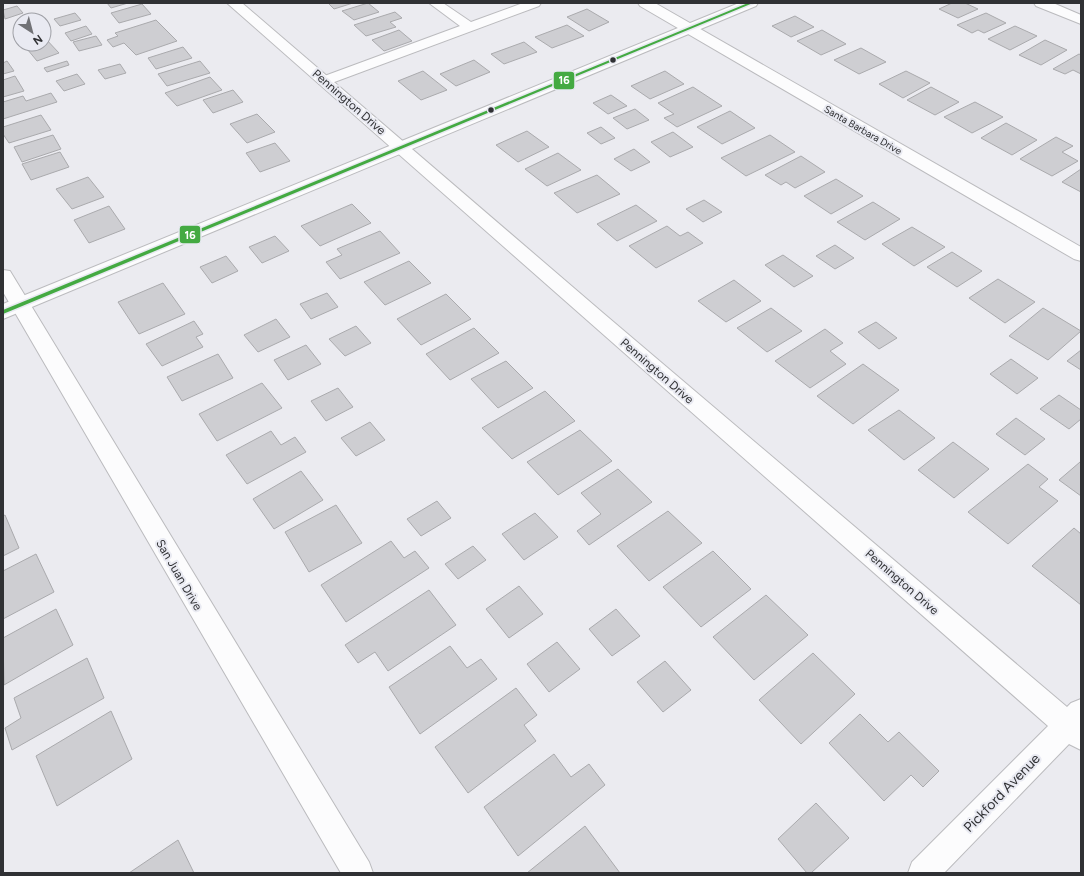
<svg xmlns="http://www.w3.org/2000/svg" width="1084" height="876" viewBox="0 0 1084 876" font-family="Figtree,sans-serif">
<rect width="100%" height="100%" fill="#ebebf0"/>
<path fill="#ceced2" stroke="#aaaaad" d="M107,3H128L111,8Z
M328,3H353L334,9Z
M368,3L379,12L354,20L342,11Z
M952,3H965L978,9L958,18L939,9Z
M142,4L151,14L119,23L111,13Z
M17,6L23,13L5,19L3,10Z
M587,9L609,22L589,31L567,17Z
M395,12L402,18L390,22L396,27L366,36L354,25Z
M75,13L81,20L60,26L54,19Z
M986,13L1006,23L984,33L978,30L972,33L957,25Z
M795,16L814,27L791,37L772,26Z
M156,20L177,41L136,55L124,43L113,47L107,40L118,36L115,33Z
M567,25L584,36L552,48L535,37Z
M86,26L92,34L71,41L65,33Z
M1015,26L1037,36L1010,50L988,39Z
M399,30L412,41L384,51L372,40Z
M822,30L846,44L821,55L797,41Z
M96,36L102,45L79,51L73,42Z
M44,37L59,53L37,61L23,44H44Z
M1045,40L1067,50L1041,65L1019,55Z
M524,42L537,52L504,64L491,54Z
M183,47L192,58L156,69L148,58Z
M861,48L886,62L859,74L834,60Z
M1079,54L1081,55V74L1073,70L1065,74L1053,69Z
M474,60L490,72L456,86L440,74Z
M7,61L14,71L3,74V63Z
M67,61L69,65L47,72L44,68Z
M200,61L210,73L167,86L158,74Z
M120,64L126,73L105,79L98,70Z
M423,71L447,90L421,100L398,81Z
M665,71L684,84L650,99L631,86Z
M906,71L930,83L903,98L879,84Z
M77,74L85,84L64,91L56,81Z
M15,76L24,91L3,97V80Z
M210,77L222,90L177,106L165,93Z
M693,87L722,106L677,127L664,118L674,114L658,103Z
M931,87L959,102L935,115L907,100Z
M233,90L243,102L213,113L203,100Z
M51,93L57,102L3,119V102L23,96L26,101Z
M611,95L627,106L608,114L593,103Z
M975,102L1003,117L972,133L944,117Z
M635,109L649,120L627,129L613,118Z
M730,111L755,128L722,144L697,127Z
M257,114L275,132L247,143L230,124Z
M41,115L51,130L9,143L3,134V127Z
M1006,123L1037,140L1012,155L981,138Z
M601,127L615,138L601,144L587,133Z
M527,131L549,147L518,162L496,145Z
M673,132L693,147L670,157L651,142Z
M53,135L61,149L22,162L14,147Z
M770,135L795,152L746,176L721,158Z
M1056,137L1073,146L1062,152L1078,161L1052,176L1020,159Z
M275,143L290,161L260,172L246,153Z
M634,149L650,162L631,171L614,159Z
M60,152L69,167L31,180L22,164Z
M558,153L581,170L547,186L525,169Z
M801,156L825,172L795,188L786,182L781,185L765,175Z
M1081,169V192L1062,182Z
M597,175L620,194L577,213L554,193Z
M88,177L104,197L72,209L56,189Z
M836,179L863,196L831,214L804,196Z
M704,200L722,212L703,222L686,209Z
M873,202L900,219L865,240L837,222Z
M352,204L371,223L320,246L301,226Z
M636,205L657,221L617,241L597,224Z
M109,206L125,229L89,243L74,220Z
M667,226L680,236L688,232L703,243L656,268L629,246Z
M912,227L945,247L914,266L882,244Z
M380,231L400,253L340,279L326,262L342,255L337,249Z
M275,236L289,251L262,263L249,247Z
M835,245L854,258L835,269L816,256Z
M952,252L982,271L957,287L927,267Z
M783,255L813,276L794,287L765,265Z
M226,256L238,271L212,283L200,267Z
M409,261L431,283L385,305L364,282Z
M998,279L1035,302L1005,323L969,298Z
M734,280L761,301L726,322L698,301Z
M163,283L185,314L139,334L118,302Z
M327,293L338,307L311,319L300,304Z
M446,294L471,319L421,345L397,319Z
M771,308L802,331L767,352L737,328Z
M1043,308L1081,331L1048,360L1009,336Z
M276,319L290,337L258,352L244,335Z
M194,321L203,334L196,337L203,347L162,366L146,344Z
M876,322L897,338L879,349L858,332Z
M356,326L371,343L345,356L329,339Z
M474,328L499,353L450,380L426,354Z
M825,329L843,343L830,351L846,364L810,388L775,361Z
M306,345L321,364L288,380L274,360Z
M1081,350V370L1067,361Z
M218,354L233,378L182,401L167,377Z
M1011,359L1038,378L1017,394L990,374Z
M506,361L533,388L498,408L471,379Z
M863,364L899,390L853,424L817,396Z
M262,383L282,408L217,441L199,414Z
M338,388L353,407L326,421L311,401Z
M545,391L575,421L512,459L482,428Z
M1059,395L1081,410V419L1069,429L1040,409Z
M899,410L935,438L904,460L868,430Z
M1016,418L1045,439L1025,455L996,434Z
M370,422L385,440L356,456L341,438Z
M580,430L612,461L558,495L527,462Z
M271,431L281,445L295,437L306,452L247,484L226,455Z
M953,442L989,469L954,498L918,470Z
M1080,462L1081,463V496L1059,480Z
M1028,464L1048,479L1039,487L1058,501L1008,544L968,512Z
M618,469L652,502L589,545L577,531L601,514L581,493Z
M301,471L323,500L274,529L253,499Z
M437,501L451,518L421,536L407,519Z
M336,505L362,543L309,572L285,532Z
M668,511L702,543L649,581L617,546Z
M535,513L558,537L524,560L502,534Z
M5,515L19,548L3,556V516Z
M1074,528L1081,534V605L1032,566Z
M391,541L404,558L415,551L429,568L346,622L321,585Z
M473,546L486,560L458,579L445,564Z
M713,551L751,589L701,627L663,587Z
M36,554L54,592L3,619V571Z
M519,586L543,614L509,638L486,609Z
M429,590L456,625L388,671L375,652L358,663L345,645Z
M766,595L808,635L754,680L713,637Z
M56,609L73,645L4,685L3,638Z
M616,609L640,636L612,656L589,629Z
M557,642L580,669L549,692L527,664Z
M450,646L467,668L481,659L497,679L420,734L389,687Z
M813,653L855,694L801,744L759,700Z
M87,658L104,698L12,750L5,728L21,718L14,698Z
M665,661L691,690L663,712L637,682Z
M516,688L537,715L524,725L536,741L468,793L435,747Z
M111,711L132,759L57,806L36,756Z
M860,714L888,742L899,732L939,771L923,787L911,775L884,801L829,743Z
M554,754L571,777L589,764L605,785L518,856L484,807Z
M816,803L849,838L811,873H807L778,839Z
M585,826L620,873H527Z
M178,840L194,873H129Z"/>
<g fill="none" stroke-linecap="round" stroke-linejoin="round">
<g stroke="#bbbbbe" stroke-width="2">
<path id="lane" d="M429,3H443L471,22L523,3H541L539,6L329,84H319L317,81L319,78L460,26Z"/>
</g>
<g stroke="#bbbbbe" stroke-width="2">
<path id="street" d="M227,3H242L603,313L1067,707L1071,703L1081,699V750L1069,744L944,873H908L912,862L1048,726Z
M638,3H655L1081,247V261L1074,259L640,6Z
M1034,3H1053L1081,15V24L1036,6Z
M3,270L10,271L369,862L373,873H341L3,292Z"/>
</g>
<g stroke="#bbbbbe" stroke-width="2">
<path id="secondary" d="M739,3H758L756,6L3,319V304Z"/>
</g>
<use href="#lane" fill="#fcfcfd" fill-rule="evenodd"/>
<use href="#street" fill="#fcfcfd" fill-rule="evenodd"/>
<use href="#secondary" fill="#fcfcfd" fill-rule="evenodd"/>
<g stroke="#e9eaf2" stroke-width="3">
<path id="bus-1" d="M748,3H753L3,314V310Z"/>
</g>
<use href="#bus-1" fill="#44aa42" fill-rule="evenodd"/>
</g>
<g fill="#303134" stroke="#e9eaf2" stroke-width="1.5">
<circle cx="613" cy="60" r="3.5"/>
<circle cx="491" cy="110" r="3.5"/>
</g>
<g text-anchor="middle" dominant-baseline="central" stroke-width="4" stroke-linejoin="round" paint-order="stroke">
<g font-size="10" fill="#303134" stroke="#e9eaf2">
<text transform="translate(863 130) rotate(30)">Santa Barbara Drive</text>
</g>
<g font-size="12" fill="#303134" stroke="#e9eaf2">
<text transform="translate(349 102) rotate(41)">Pennington Drive</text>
<text transform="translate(657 371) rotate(41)">Pennington Drive</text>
<text transform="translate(179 575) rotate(60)">San Juan Drive</text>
<text transform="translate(902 582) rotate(41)">Pennington Drive</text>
</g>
<g font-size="14" fill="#303134" stroke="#e9eaf2">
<text transform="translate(1002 793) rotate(-46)">Pickford Avenue</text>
</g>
</g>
<g stroke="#e9eaf2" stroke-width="1.5">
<rect x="553" y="71" width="22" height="19" rx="4" fill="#44aa42"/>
<rect x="179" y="225" width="22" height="19" rx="4" fill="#44aa42"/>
</g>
<g font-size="11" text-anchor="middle" font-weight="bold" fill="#fff">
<text x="564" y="84">16</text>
<text x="190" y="239">16</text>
</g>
<rect width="1084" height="876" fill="none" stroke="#303134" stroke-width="8"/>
<g transform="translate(32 32) rotate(144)"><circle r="19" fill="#e9eaf2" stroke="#9fa0a6"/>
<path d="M0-3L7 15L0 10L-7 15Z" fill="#717276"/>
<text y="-6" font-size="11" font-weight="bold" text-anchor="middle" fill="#303134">N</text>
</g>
</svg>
